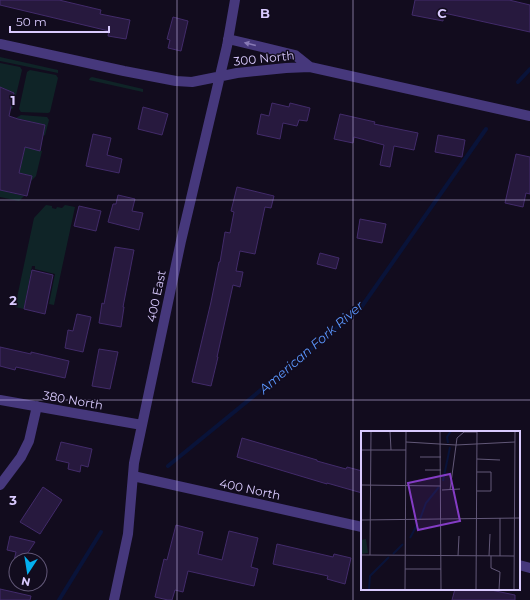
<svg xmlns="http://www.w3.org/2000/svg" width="530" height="600" viewBox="0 0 530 600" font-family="Montserrat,sans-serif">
<rect width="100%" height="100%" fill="#120c1e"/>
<path fill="#0f2427" d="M0,57L58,70V73L0,61Z
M0,63L20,67L22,70L13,108L10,110L14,93L0,87Z
M30,70L56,75L58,78L50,112L48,113L21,112L19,109L27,72Z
M92,77L143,89V92L89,80L90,78Z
M21,115L47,117L49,120L45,135L43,136L45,125L16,118Z
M25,147L42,151L36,176L30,182L32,176L19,173Z
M0,190L24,196L19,201L0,197Z
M46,205L52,206V208L56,209L57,207L62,208L65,205L75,207L54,305L49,304L55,274L35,269V266H32L24,309L15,307L34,218Z"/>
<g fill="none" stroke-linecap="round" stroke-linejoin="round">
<path stroke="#091339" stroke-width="4" d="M518,82L530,69
M168,466L360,309L486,129
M59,600L101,532"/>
</g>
<path fill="#27193e" stroke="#422b6a" d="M0,0H59L101,10L100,14L130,20L126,39L108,36L109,31L0,5Z
M415,0H509L530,5V32L444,13L443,21L412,15Z
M173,17L188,21L181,51L168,48L170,40L167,39Z
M0,87L14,93L9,116L18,119L45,125L40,151L25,147L19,173L32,176L27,196L0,190Z
M272,103L289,107L290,103L310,108L307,121L299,120L297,126L283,123L280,139L257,134L261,114L269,116Z
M143,107L168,114L162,135L138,129Z
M340,114L375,122L374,124L418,133L414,150L394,146L390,167L380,165L384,145L354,137L353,143L334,139Z
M93,134L111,138L107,155L122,159L119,173L86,166Z
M438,135L465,140L462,157L435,152Z
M516,154L530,157V194L526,193L523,207L505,203Z
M237,187L274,196L271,208L265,207L255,254L240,251L236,271L243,272L240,287L233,285L217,357H218L211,386L192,382L211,302L219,262H220L225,232L230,233L234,212L231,211Z
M118,195L135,199L132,211L143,213L139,230L108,222L113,204H116Z
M79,206L101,211L96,231L74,226Z
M360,219L386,224L382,243L357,238Z
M115,247L134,250L123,307H124L121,327L99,323L102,303L104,304Z
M320,253L339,258L336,269L317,264Z
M32,270L53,275L45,314L24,309Z
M77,314L91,317L83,352L65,348L68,330L73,331Z
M0,347L31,354V352L69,361L65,378L16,367L15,370L0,366Z
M99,349L118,352L110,389L92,386Z
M242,438L317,460V461L346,469L347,467L362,471V493L327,483V484L237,457Z
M61,442L92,449L88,467L81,465L80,472L68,469L69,463L56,460Z
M43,487L62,500L40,534L20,522Z
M176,525L203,532L198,554L222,560L229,531L258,538L251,567L258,569L254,586L188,571L183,592L175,590L172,600H168L155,597L164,559L167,560Z
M10,536L35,542L23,560H16V571L11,578L10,577L16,552L7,550Z
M277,544L333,557L334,554L351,558L345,584L327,579L328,576L273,564Z
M0,589L31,596L30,600H0Z
M455,589H486L515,595V600H452Z"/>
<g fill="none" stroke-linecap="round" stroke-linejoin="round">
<path stroke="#46387c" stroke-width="10" d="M228,39L295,55L310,67
M0,44L124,71L176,81L192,82L237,73L286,68L310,67L530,116
M0,400L142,425
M133,476L362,527
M0,485L21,457L29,441L37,406
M519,565L530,568
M114,600L128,534L134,463L181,241L227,46L235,0"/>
</g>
<defs><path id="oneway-solid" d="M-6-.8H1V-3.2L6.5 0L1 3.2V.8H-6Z"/></defs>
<use fill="#887ab6" href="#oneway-solid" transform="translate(250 44) rotate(-166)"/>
<path fill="none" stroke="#d9cafe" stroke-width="1" stroke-opacity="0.55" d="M177,0V600M353,0V600M0,200H530M0,400H530"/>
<g text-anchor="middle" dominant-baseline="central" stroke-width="3" stroke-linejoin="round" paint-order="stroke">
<g font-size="12" fill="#d9cafe" stroke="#120c1e">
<text transform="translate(264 58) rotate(-6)">300 North</text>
<text transform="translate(156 296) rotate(-78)">400 East</text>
<text transform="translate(73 400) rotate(10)">380 North</text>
<text transform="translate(250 489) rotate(12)">400 North</text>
</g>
<g font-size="13" font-style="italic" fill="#5a95fc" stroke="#120c1e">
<text transform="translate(311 347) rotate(-41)">American Fork River</text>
</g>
</g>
<g transform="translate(361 431)">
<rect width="159" height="159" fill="#120c1e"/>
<path d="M5,108L7,122L0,123V109Z" fill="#0f2427"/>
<path fill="none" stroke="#091339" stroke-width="2" d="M87,12L86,6L90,0M82,50L89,16M59,88L65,72L78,56M49,107L57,92M32,123L42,113M8,158L9,145L28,126"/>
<path fill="none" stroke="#625878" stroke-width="1" d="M29,0L30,19M79,0L80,159M45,11L95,14L154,11M0,19H45M59,26H80M116,28L139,29M64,39H80M0,54L80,55M81,59L99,58M89,59L96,7L103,1H116M116,60H130V41H116M0,89L159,87M0,124L153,125M9,124L10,0M97,125L98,105M128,125L129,103M130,125V137L139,141L138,159M139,125V87M44,138H80M44,159L45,0M115,159L116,0M153,159L154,0"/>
<path fill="#843cc5" fill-opacity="0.15" stroke="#843cc5" stroke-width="2" d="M89,43L99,90L57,99L47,52Z"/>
<rect width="159" height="159" fill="none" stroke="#d9cafe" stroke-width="2"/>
</g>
<g font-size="13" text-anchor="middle" font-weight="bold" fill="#d9cafe" stroke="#120c1e" stroke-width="3" stroke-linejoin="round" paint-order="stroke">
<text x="265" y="18">B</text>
<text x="442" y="18">C</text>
<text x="13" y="105">1</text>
<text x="13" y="305">2</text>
<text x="13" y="505">3</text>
</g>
<g transform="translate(28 572) rotate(192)"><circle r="19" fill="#120c1e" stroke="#625878"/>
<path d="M0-3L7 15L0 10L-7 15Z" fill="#04b0f0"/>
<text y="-6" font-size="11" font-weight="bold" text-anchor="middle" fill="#d9cafe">N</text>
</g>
<path d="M10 26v6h99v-6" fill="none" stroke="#d9cafe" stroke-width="2"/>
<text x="16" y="26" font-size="12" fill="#d9cafe" stroke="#120c1e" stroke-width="3" paint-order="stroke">50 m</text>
</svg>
